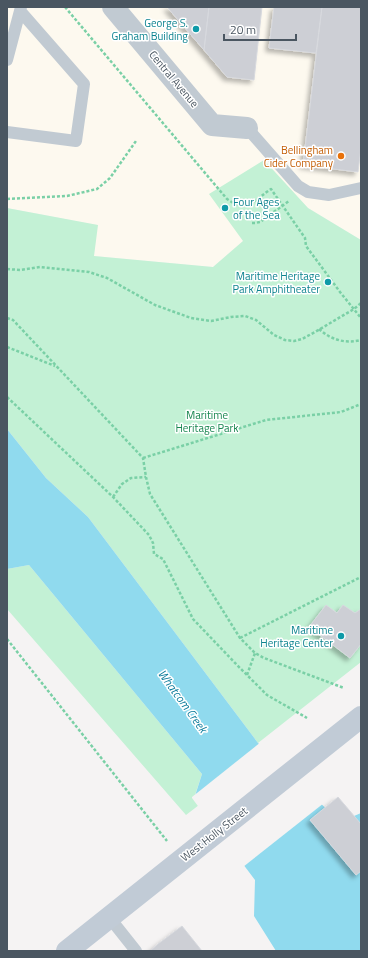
<svg xmlns="http://www.w3.org/2000/svg" width="368" height="958" viewBox="0 0 368 958" font-family="'Titillium Web',sans-serif">
<defs>
<filter id="shadow"><feDropShadow dx="-3.5" dy="3.5" stdDeviation="2" flood-color="#0004"/></filter>
</defs>
<rect width="100%" height="100%" fill="#f5f3f3"/>
<path fill="#fdf9ef" d="M7,7H361V240L308,208L264,160L243,241L213,267L94,256L97,225L7,208Z"/>
<path fill="#c3f1d5" d="M264,160L308,208L361,240V662L258,743L88,517L46,478L7,429V208L98,225L94,256L213,267L243,241L209,194Z
M29,565L202,774L194,798L199,805L186,815L7,609V569Z"/>
<path fill="#90daee" d="M7,429L46,478L88,517L258,743L340,822L361,813V951H276L254,916L255,880L194,799L202,774L29,565L7,569Z"/>
<path fill="#f5f3f3" d="M261,742L324,803L243,867L192,798V797Z"/>
<path fill="#cdcfd5" stroke="#d7d9de" filter="url(#shadow)" d="M167,7H209L204,50Z
M209,7H262L254,80L227,77L204,50Z
M274,7H322L316,53L269,48Z
M322,7H361V148L358,172L303,165Z
M326,605L337,613L343,605L355,613L361,609V644L350,658L309,627Z
M338,797L361,824V871L356,875L310,820Z
M182,926L202,951H150L158,944Z"/>
<g fill="none" stroke-linecap="round" stroke-linejoin="round">
<path stroke="#7ad0a6" stroke-width="2.5" stroke-dasharray="3 2" stroke-linecap="butt" d="M65,7L227,199C246,213 255,200 271,189L305,238L306,246L340,292L361,318
M7,199L67,196L97,189L110,178L136,141
M252,223H255L260,222L289,201
M7,269L20,270L40,267L89,272L107,278L155,305L191,318L211,321L231,317L245,316L256,320L274,335L285,340L294,341L302,339L315,332L354,309L361,303
M7,318L13,320L143,458L146,477L150,494L240,638L255,653L264,658L344,688
M319,329C331,340 346,344 361,340
M7,347L55,366
M7,397L113,497L149,535L153,543L154,554L163,559L193,619L237,665L267,695L307,718
M143,458L266,420L341,412L361,404
M113,497L122,484L131,478L146,477
M240,638L361,577
M7,639L167,841
M247,675L255,653"/>
<path stroke="#c1cad2" stroke-width="12" d="M7,60L21,7
M247,128L298,186L308,192L329,195L361,188
M7,132L76,141L84,84L21,12
M109,917L136,951"/>
<path stroke="#c1cad2" stroke-width="22" d="M113,7L212,125L247,128"/>
<path stroke="#c1cbd6" stroke-width="22" d="M67,951L361,717"/>
</g>
<g fill="#0f9aa8" stroke="#fff" stroke-width="1.5">
<circle cx="196" cy="29" r="4"/>
<circle cx="225" cy="208" r="4"/>
<circle cx="328" cy="282" r="4"/>
<circle cx="341" cy="636" r="4"/>
</g>
<circle fill="#e8710a" stroke="#fff" stroke-width="1.5" cx="341" cy="156" r="4"/>
<g text-anchor="middle" dominant-baseline="central" stroke-width="3" stroke-linejoin="round" paint-order="stroke">
<g font-size="11" fill="#0d838f" stroke="#fff" text-anchor="end">
<text x="188" y="23">George S.<tspan x="188" dy="13">Graham Building</tspan></text>
<text x="233" y="202" text-anchor="start">Four Ages<tspan x="233" dy="13">of the Sea</tspan></text>
<text x="320" y="276">Maritime Heritage<tspan x="320" dy="13">Park Amphitheater</tspan></text>
<text x="333" y="630">Maritime<tspan x="333" dy="13">Heritage Center</tspan></text>
</g>
<g font-size="11" fill="#4a5661" stroke="#fff">
<text transform="translate(174 79) rotate(50)">Central Avenue</text>
<text transform="translate(214 834) rotate(-38)">West Holly Street</text>
</g>
<g font-size="11" fill="#c56008" stroke="#fff" text-anchor="end">
<text x="333" y="150">Bellingham<tspan x="333" dy="13">Cider Company</tspan></text>
</g>
<g font-size="11" fill="#17864f" stroke="#fff">
<text x="207" y="415">Maritime<tspan x="207" dy="13">Heritage Park</tspan></text>
</g>
<g font-size="12" font-style="italic" fill="#0c7c9b" stroke="#fff">
<text transform="translate(183 701) rotate(54)">Whatcom Creek</text>
</g>
</g>
<rect width="368" height="958" fill="none" stroke="#4a5661" stroke-width="16"/>
<path d="M224 34v6h72v-6" fill="none" stroke="#4a5661" stroke-width="2"/>
<text x="230" y="34" font-size="12" fill="#4a5661" stroke="#ffffff" stroke-width="3" paint-order="stroke">20 m</text>
</svg>
